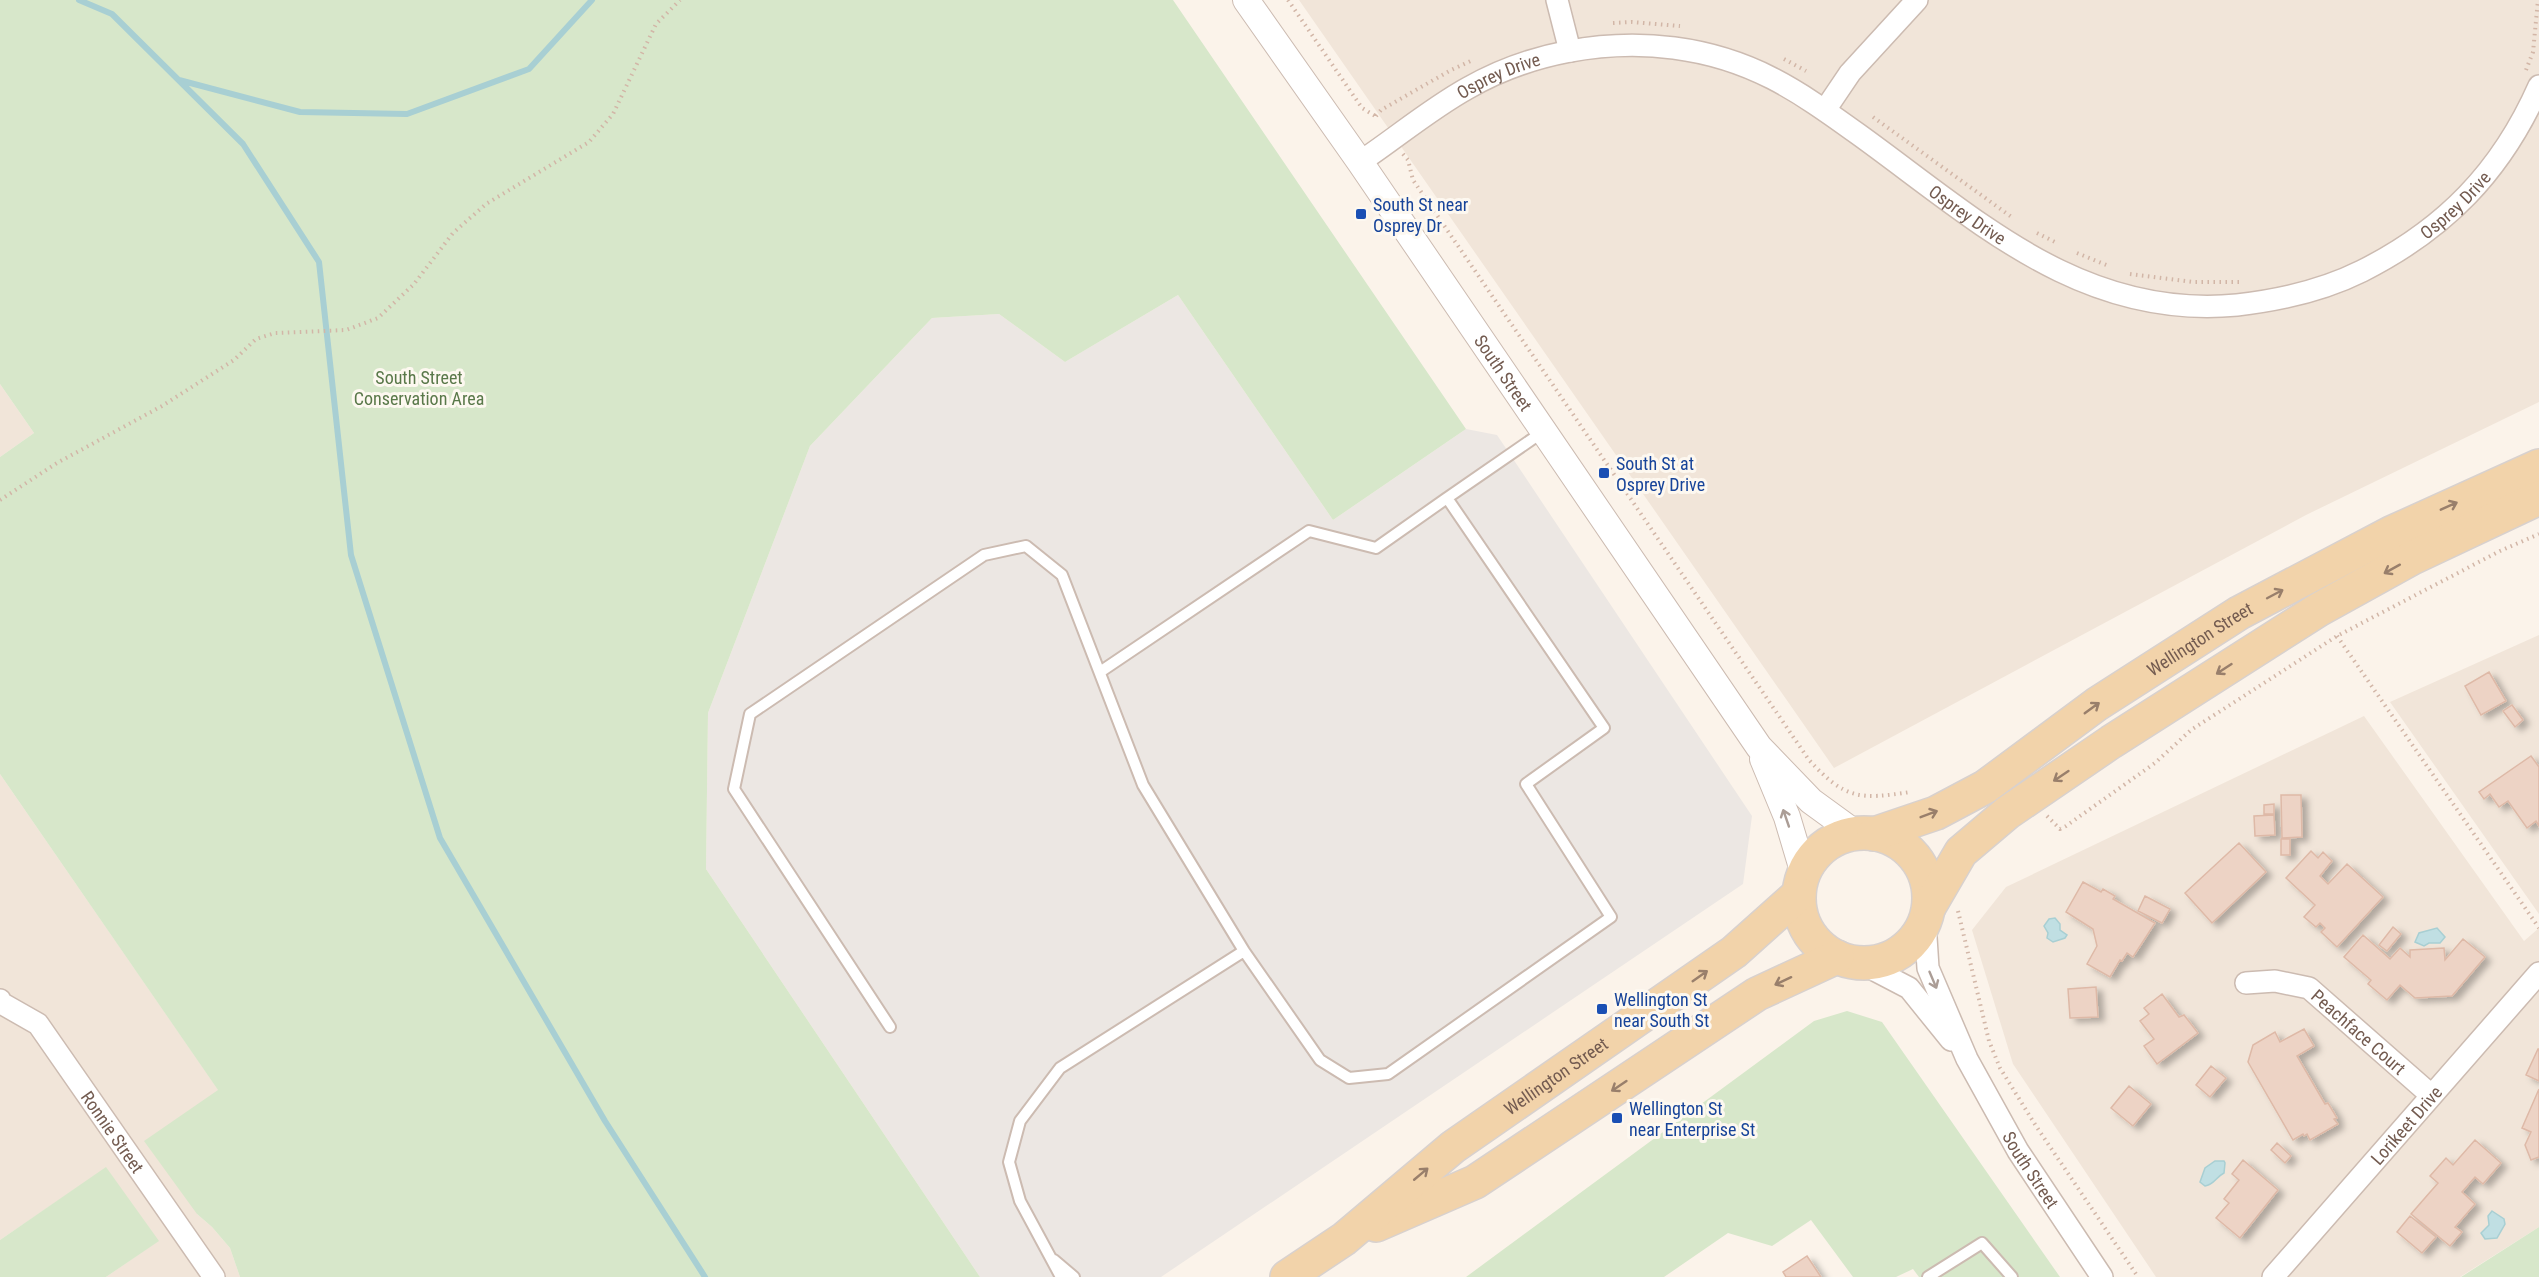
<svg xmlns="http://www.w3.org/2000/svg" width="2539" height="1277" viewBox="0 0 2539 1277" font-family="'Roboto Condensed',sans-serif">
<defs>
<filter id="shadow"><feDropShadow dx="6" dy="4" stdDeviation="3" flood-color="#0004"/></filter>
</defs>
<rect width="100%" height="100%" fill="#fbf3ea"/>
<path fill="#f1e5d9" d="M1299,0H2539V402L2306,515L1834,768Z
M0,384L34,433L0,457Z
M2539,635V914L2390,702Z
M2364,716L2524,941L2539,928V1227L2460,1277H2156L2013,1064L1972,930L2006,887Z
M0,774L219,1091L197,1214L212,1227L230,1248L240,1277H106L158,1241L106,1168L0,1240Z"/>
<path fill="#ece7e3" d="M1178,295L1333,520L1466,429L1497,435L1752,816L1743,884L1161,1277H980L706,869L708,713L810,446L932,318L999,314L1065,362Z"/>
<path fill="#d7e7ca" d="M0,0H1173L1466,429L1333,520L1178,295L1065,362L999,314L932,318L810,446L708,713L706,869L980,1277H240L230,1248L212,1227L197,1214L144,1141L218,1090L0,774V457L34,433L0,384Z
M1847,1011L1882,1022L2060,1277H1919L1913,1269L1896,1277H1853L1811,1220L1772,1246L1728,1233L1664,1277H1466L1814,1021Z
M106,1167L159,1241L106,1277H0V1240Z
M2539,1227V1277H2461Z"/>
<path fill="#c0dfe3" stroke="#a8cfd3" stroke-width="1.5" d="M2055,918L2060,924V930L2067,935L2065,938L2053,942L2047,938L2048,933L2044,926L2049,919Z
M2437,928L2445,937L2440,943H2429L2424,946L2415,942L2419,933Z
M2215,1161H2224L2225,1163L2224,1173C2216,1177 2214,1185 2205,1186L2200,1182L2205,1168Z
M2492,1211L2504,1219L2505,1224L2497,1238L2485,1239L2481,1233L2489,1225L2488,1216Z"/>
<g fill="none" stroke-linecap="round" stroke-linejoin="round">
<path stroke="#a8cfd3" stroke-width="6" d="M79,0L112,14L243,144L319,262L351,555L440,838L605,1121L705,1277
M179,80L300,112L407,114L529,69L592,0"/>
</g>
<path fill="#edd3c5" stroke="#deb9a7" stroke-width="1.5" filter="url(#shadow)" d="M2489,672L2506,701L2481,715L2465,686Z
M2512,705L2523,720L2515,727L2503,711Z
M2531,756L2539,767V826L2536,821L2527,828L2508,801L2499,807L2490,794L2484,799L2479,792Z
M2281,795H2301L2302,837L2282,838Z
M2274,804V814H2264V805Z
M2274,815L2275,835L2255,836L2254,816Z
M2281,839H2290V855H2281Z
M2239,843L2266,872L2212,923L2185,893Z
M2311,851L2318,858L2323,852L2332,861L2320,876L2328,884L2347,864L2383,897L2337,947L2321,932L2325,928L2320,923L2316,927L2304,917L2315,905L2286,878Z
M2083,882L2101,892L2103,889L2115,896L2113,899L2155,923L2133,957L2127,953L2122,961L2120,960L2110,977L2087,964L2097,946L2093,929L2066,912Z
M2145,896L2170,909L2162,923L2138,911Z
M2393,927L2401,934L2387,951L2379,945Z
M2363,935L2390,959L2400,948L2410,957V950L2444,948L2445,960L2463,939L2485,957L2452,996L2415,998L2400,985L2387,1000L2368,984L2371,980L2344,957Z
M2096,987L2098,1017L2070,1018L2068,989Z
M2162,994L2179,1017L2184,1015L2198,1033L2157,1064L2144,1046L2154,1039L2140,1021L2149,1014L2144,1008Z
M2304,1029L2314,1046L2297,1056L2325,1104L2328,1103L2337,1118L2334,1119L2338,1124L2310,1140L2307,1134L2304,1136L2303,1134L2293,1140L2248,1062L2253,1045L2275,1032L2280,1042Z
M2538,1049H2539V1081L2526,1075Z
M2211,1066L2226,1078L2210,1097L2196,1085Z
M2129,1086L2151,1104L2133,1126L2111,1108Z
M2539,1089V1157L2531,1160L2525,1145L2531,1132L2522,1128Z
M2475,1140L2501,1163L2483,1184L2475,1177L2462,1192L2475,1204L2455,1227L2462,1232L2450,1246L2411,1214L2438,1183L2430,1176L2446,1158L2453,1165Z
M2277,1143L2291,1156L2285,1163L2271,1150Z
M2243,1160L2278,1190L2240,1238L2216,1218L2229,1203L2224,1199L2239,1180L2232,1174Z
M2410,1216L2436,1237L2422,1253L2397,1232Z
M1807,1256L1821,1277H1786L1783,1272Z"/>
<g fill="none" stroke-linecap="round" stroke-linejoin="round">
<g stroke="#ccbbb1" stroke-width="14">
<path id="service" d="M1100,672L1309,531L1376,548L1447,498
M890,1027L734,789L750,714L984,555L1026,546L1062,575L1143,785L1244,951L1320,1060L1349,1078L1388,1074L1611,917L1526,784L1604,728L1447,498L1544,431
M1054,1260L1074,1277
M1061,1277L1020,1201L1009,1162L1020,1121L1060,1068L1244,951
M1928,1277L1982,1243L2012,1277"/>
</g>
<g stroke="#ccbbb1" stroke-width="24">
<g id="minor">
<path d="M1557,0L1570,51"/>
<path d="M1825,110L1850,73L1917,0"/>
<path id="s1" d="M1360,162C1396,138 1430,109 1468,88C1529,53 1605,39 1674,48C1751,58 1797,90 1858,134C1976,219 2081,320 2237,305C2281,300 2322,291 2362,271C2445,229 2501,172 2539,86"/>
<path id="s2" d="M1925,922L1928,968L1967,1059L2018,1151L2102,1277"/>
<path d="M1863,964L1909,988L1951,1040"/>
<path id="s3" d="M2246,983L2275,981L2309,988L2431,1095"/>
<path id="s4" d="M0,1000L1,1003L38,1024L214,1277"/>
<path id="s5" d="M2273,1277L2539,973"/>
</g>
</g>
<g stroke="#ccbbb1" stroke-width="28">
<g id="tertiary">
<path id="s6" d="M1246,0L1360,162L1759,747L1811,801L1855,833"/>
<path d="M1763,759L1787,817L1804,874"/>
</g>
</g>
<g stroke="#d8d1ce" stroke-width="36">
<g id="primary">
<circle cx="1864" cy="898" r="65"/>
<path id="s7" d="M1874,834L1936,813L1985,787L2097,704L2239,613L2391,533L2539,466"/>
<path d="M1929,907L1961,852L2007,813L2111,742L2318,610L2412,558L2539,498"/>
<path d="M1376,1225L1475,1182L1757,994L1837,957"/>
<path id="s8" d="M1287,1277L1344,1239L1453,1147L1734,952L1799,894"/>
</g>
</g>
<path stroke="#d2b6a7" stroke-width="4" stroke-dasharray="1.5 4.5" stroke-linecap="butt" d="M1288,0L1362,108L1377,117
M1613,23L1632,22L1680,26
M1784,59L1806,71
M2526,70L2533,52L2538,0
M1376,116L1381,110L1451,70L1473,60
M1873,117L2013,218
M1403,154L1408,160L1413,180L1809,760C1845,799 1859,800 1910,792
M2037,233L2057,243
M2077,253L2109,266
M2130,274L2193,282H2242
M0,500L57,463L162,406L234,360L256,339L275,333L346,330L378,318L414,284L453,233L486,204L589,142L613,114L656,24L680,0
M2337,636L2539,928
M2047,816L2060,829L2066,826L2155,763L2191,730L2337,636L2500,551L2539,534
M1958,911L1989,1041L2000,1068L2036,1126L2138,1277"/>
<use href="#service" stroke="#fff" stroke-width="10"/>
<use href="#minor" stroke="#fff" stroke-width="21"/>
<use href="#tertiary" stroke="#fff" stroke-width="26"/>
<use href="#primary" stroke="#f2d3aa" stroke-width="33"/>
</g>
<defs><path id="oneway-shaft" d="M-6 0H5M1.5-3L5.5 0L1.5 3" fill="none" stroke-width="1.6" stroke-linecap="round" stroke-linejoin="round" transform="scale(1.5)"/></defs>
<g stroke="#997f6b">
<use href="#oneway-shaft" transform="translate(2449 506) rotate(-24)"/>
<use href="#oneway-shaft" transform="translate(2392 569) rotate(151)"/>
<use href="#oneway-shaft" transform="translate(2275 594) rotate(-28)"/>
<use href="#oneway-shaft" transform="translate(2224 669) rotate(147)"/>
<use href="#oneway-shaft" transform="translate(2092 708) rotate(-36)"/>
<use href="#oneway-shaft" transform="translate(2061 776) rotate(146)"/>
<use href="#oneway-shaft" transform="translate(1929 814) rotate(-21)"/>
<use href="#oneway-shaft" transform="translate(1700 976) rotate(-35)"/>
<use href="#oneway-shaft" transform="translate(1783 981) rotate(155)"/>
<use href="#oneway-shaft" transform="translate(1619 1086) rotate(146)"/>
<use href="#oneway-shaft" transform="translate(1421 1174) rotate(-40)"/>
</g>
<g stroke="#ab9d96">
<use href="#oneway-shaft" transform="translate(1786 818) rotate(-109)"/>
<use href="#oneway-shaft" transform="translate(1933 980) rotate(67)"/>
</g>
<g fill="#1a4fb4" stroke="#fdf8f0" stroke-width="2">
<rect x="1355" y="208" width="12" height="12" rx="3"/>
<rect x="1598" y="467" width="12" height="12" rx="3"/>
<rect x="1596" y="1003" width="12" height="12" rx="3"/>
<rect x="1611" y="1112" width="12" height="12" rx="3"/>
</g>
<g text-anchor="middle" dominant-baseline="central" stroke-width="6" stroke-linejoin="round" paint-order="stroke">
<g font-size="18" fill="#735b50" stroke="#fdf8f0">
<text stroke="none"><textPath href="#s1" startOffset="164">Osprey Drive</textPath></text>
<text stroke="none"><textPath href="#s1" startOffset="1222">Osprey Drive</textPath></text>
<text stroke="none"><textPath href="#s1" startOffset="686">Osprey Drive</textPath></text>
<text stroke="none"><textPath href="#s6" startOffset="453">South Street</textPath></text>
<text stroke="none"><textPath href="#s7" startOffset="382">Wellington Street</textPath></text>
<text stroke="none"><textPath href="#s3" startOffset="130">Peachface Court</textPath></text>
<text stroke="none"><textPath href="#s8" startOffset="336">Wellington Street</textPath></text>
<text stroke="none"><textPath href="#s5" startOffset="202">Lorikeet Drive</textPath></text>
<text stroke="none"><textPath href="#s4" startOffset="177">Ronnie Street</textPath></text>
<text stroke="none"><textPath href="#s2" startOffset="273">South Street</textPath></text>
</g>
<g font-size="18" fill="#164399" stroke="#fdf8f0" text-anchor="start">
<text x="1373" y="204">South St near<tspan x="1373" dy="21">Osprey Dr</tspan></text>
<text x="1616" y="463">South St at<tspan x="1616" dy="21">Osprey Drive</tspan></text>
<text x="1614" y="999">Wellington St<tspan x="1614" dy="21">near South St</tspan></text>
<text x="1629" y="1108">Wellington St<tspan x="1629" dy="21">near Enterprise St</tspan></text>
</g>
<g font-size="18" fill="#597849" stroke="#fdf8f0">
<text x="419" y="377">South Street<tspan x="419" dy="21">Conservation Area</tspan></text>
</g>
</g>
</svg>
